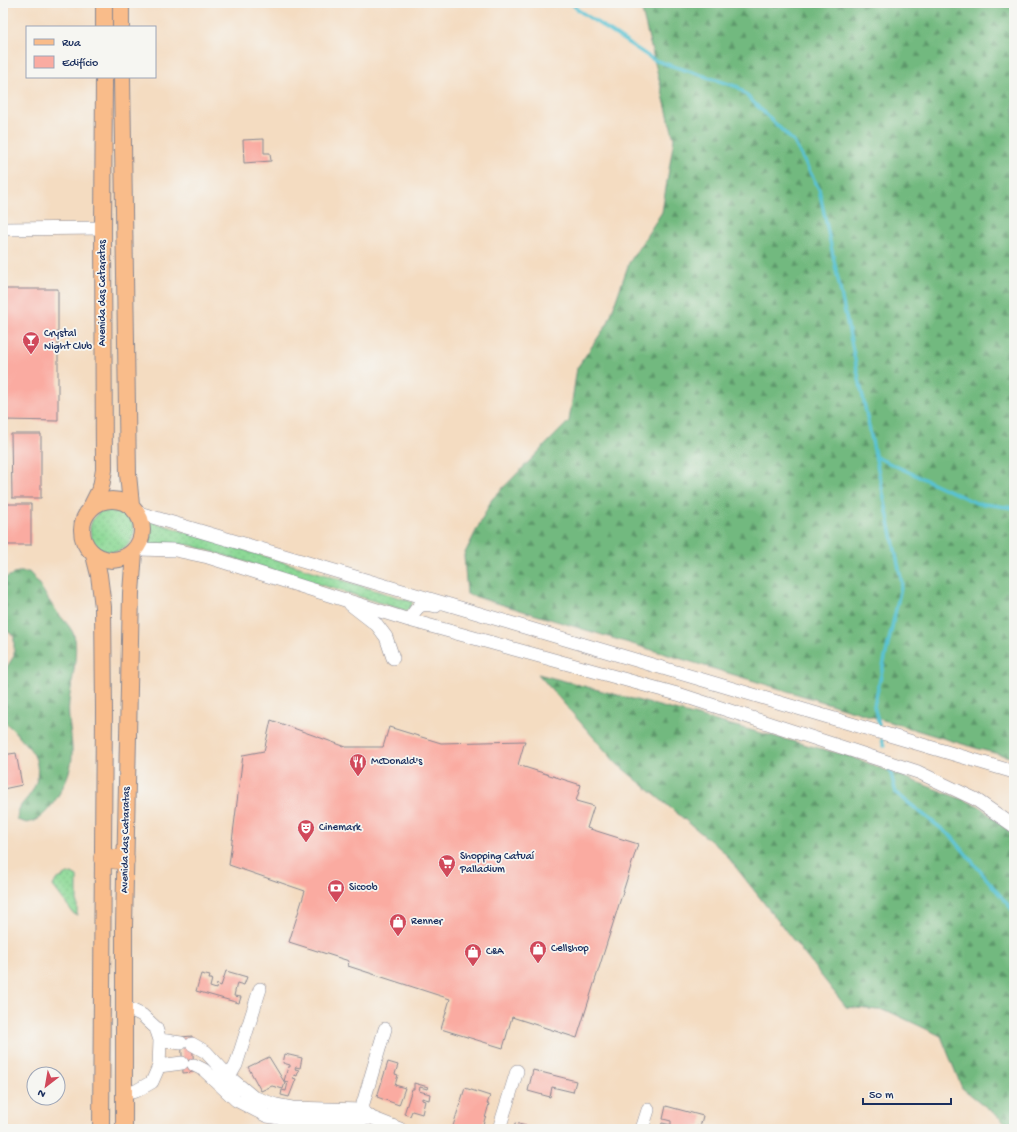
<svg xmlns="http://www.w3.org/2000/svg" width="1017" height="1132" viewBox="0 0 1017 1132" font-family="'Gochi Hand',sans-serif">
<defs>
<pattern id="grass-dots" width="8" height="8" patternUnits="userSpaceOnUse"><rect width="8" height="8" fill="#8dd996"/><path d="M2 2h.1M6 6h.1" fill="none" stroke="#79bb84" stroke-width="1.8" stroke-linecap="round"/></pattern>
<pattern id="forest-firs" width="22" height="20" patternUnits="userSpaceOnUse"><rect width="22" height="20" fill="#72b97f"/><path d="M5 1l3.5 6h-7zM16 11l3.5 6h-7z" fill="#5d976b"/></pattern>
</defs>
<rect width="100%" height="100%" fill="#f6f6f2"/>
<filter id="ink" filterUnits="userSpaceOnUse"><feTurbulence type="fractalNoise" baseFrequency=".025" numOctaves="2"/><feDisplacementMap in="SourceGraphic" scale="8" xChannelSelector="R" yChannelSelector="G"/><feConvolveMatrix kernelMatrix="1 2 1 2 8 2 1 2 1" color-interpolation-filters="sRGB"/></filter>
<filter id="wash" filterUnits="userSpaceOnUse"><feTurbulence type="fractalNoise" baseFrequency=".012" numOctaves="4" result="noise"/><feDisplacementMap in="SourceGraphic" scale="16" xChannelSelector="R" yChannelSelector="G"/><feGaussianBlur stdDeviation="0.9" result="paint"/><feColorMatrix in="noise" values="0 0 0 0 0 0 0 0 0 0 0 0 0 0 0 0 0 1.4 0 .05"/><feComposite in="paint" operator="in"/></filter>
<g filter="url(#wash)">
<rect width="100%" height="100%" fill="#f4dcc1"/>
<path fill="url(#grass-dots)" stroke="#54847a" d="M90 530a22 22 0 1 1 44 0a22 22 0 1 1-44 0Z
M147,520L413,602L407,611L190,545L166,543L150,546V532Z
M72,873L77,876V915L74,914L53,886L56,880L68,874Z"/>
<path fill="url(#forest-firs)" stroke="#46746e" d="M640,3H1014V758L979,749L467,594L464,555L492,499L569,421L577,368L608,323L629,263L662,212L674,139Z
M18,572H29C40,583 45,596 55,609C60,617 69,624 73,633C80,647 71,685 69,702C67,721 73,738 72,756C72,775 53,811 36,820C33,822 30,822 27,823L17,820C18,804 23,805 31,793C38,783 40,767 34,755C31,749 25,744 20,738C15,732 10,726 3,721V673L14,656V636L3,628V579Z
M538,674L852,757L979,806L1014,836V1129L962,1088L941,1036L888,1011L846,1007L723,851L616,763Z"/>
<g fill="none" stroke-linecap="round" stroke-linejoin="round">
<path stroke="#58c2d3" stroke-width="3.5" d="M571,3L578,10L654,60L738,87L794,142L819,189L902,583L874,706L879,725
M876,457L976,503L1014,508
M882,740L884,746
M889,766L896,793L952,837L1014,912"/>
</g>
<g id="blocks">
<path fill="#faaba1" d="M264,139V153H270L271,161L244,163L243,140Z
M3,289H58V421L3,420Z
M11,434H41V498H12Z
M4,504H31V545H4Z
M271,720L346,747H383L389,727L441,743L525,741L518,765L581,785L576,801L594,806L587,828L638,844L577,1038L512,1017L503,1048L441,1029L450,999L348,966L349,961L289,942L305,891L229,865L243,755L264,751Z
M16,753L22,785L3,789V755Z
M226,971L247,977L244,985L237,983L234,996L241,997L239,1003L196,991L201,974L210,976L209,979H212L210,987L216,989L217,984L221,986Z
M192,1036L194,1072L183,1073L181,1037Z
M285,1054L302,1058L300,1068L296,1067L295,1069L299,1070L297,1076L294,1075L293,1078L296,1079L289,1097L281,1095L282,1090L286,1091L288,1082L284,1081L288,1067H290V1065L283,1063Z
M269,1057L285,1083L283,1089L272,1086L261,1091L248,1067Z
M388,1062L398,1065L395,1074L398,1075L395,1085L405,1088L399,1105L377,1097Z
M533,1070L576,1081L573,1092L552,1087L550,1097L528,1091Z
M414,1083L428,1087L427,1089L420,1087L419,1091L430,1094L429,1100L422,1098V1100L425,1101L422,1114L412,1111L410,1116L404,1114L412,1089H414Z
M465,1088L490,1096L487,1104H489L482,1129H452Z
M666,1106L703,1116L700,1127L697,1126L696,1129H660L662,1123L671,1125V1121L663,1119Z
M515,1123L526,1126L525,1129H513Z"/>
</g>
</g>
<g filter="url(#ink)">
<use href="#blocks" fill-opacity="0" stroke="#888690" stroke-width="1"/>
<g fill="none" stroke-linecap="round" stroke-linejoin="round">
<g stroke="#888690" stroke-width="14">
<path id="minor" d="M3,229L103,228
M139,513L1014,772
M137,549L175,550L208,557L409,620L681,695L918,772L975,799L1014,826
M350,604L377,625L386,637L393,658
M409,620C418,606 419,602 436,606
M123,1006L142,1015L156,1028L160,1040L159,1066L152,1082L136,1091L123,1094
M160,1040L181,1043
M192,1044L206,1052L229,1077L253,1097L276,1105L292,1108L361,1110L372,1118L400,1129
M194,1065L204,1070L236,1100L267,1116L292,1120H358L372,1118
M159,1066L182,1063
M223,1083L229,1077L236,1065L260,989
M359,1117L385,1029
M499,1129L517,1071
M642,1129L648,1110"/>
</g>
<g stroke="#888690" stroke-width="18">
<path id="major" d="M121,3V27
M104,27V3
M122,77L128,474L131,505
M82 530a30 30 0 1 1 60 0a30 30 0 1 1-60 0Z
M91,507L101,487L104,470L103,228L104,77
M94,555L99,575L103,607L104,710L101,1129
M124,1129V926L131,593L134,552"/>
</g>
<g stroke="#888690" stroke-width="20">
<path id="highway" d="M103,858L125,860"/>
</g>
<use href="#minor" stroke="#fff" stroke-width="13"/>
<use href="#major" stroke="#f9bc8a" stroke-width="16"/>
<use href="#highway" stroke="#f9bc8a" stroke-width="19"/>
</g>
</g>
<defs>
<g id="bar-pin" transform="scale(0.9)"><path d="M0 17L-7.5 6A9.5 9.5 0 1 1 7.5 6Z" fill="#d1495b" stroke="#f6f6f2"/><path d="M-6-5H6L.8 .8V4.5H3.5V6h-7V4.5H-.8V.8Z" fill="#fff"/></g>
<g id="restaurant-pin" transform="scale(0.9)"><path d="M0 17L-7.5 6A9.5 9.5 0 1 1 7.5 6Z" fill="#d1495b" stroke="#f6f6f2"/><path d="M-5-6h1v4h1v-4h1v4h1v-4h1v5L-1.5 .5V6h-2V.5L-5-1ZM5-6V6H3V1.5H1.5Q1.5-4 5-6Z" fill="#fff"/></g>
<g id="theatre-pin" transform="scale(0.9)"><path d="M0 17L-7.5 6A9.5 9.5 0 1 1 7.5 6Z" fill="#d1495b" stroke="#f6f6f2"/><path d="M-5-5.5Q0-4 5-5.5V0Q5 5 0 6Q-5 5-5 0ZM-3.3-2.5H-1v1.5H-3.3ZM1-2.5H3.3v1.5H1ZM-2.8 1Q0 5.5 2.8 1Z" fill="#fff"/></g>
<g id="supermarket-pin" transform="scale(0.9)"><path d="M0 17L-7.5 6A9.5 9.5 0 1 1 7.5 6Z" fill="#d1495b" stroke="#f6f6f2"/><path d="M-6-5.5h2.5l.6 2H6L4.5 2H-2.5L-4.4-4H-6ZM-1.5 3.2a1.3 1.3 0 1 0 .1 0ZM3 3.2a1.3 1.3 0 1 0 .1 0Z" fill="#fff"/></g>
<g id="bank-pin" transform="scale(0.9)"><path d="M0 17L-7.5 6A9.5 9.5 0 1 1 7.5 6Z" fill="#d1495b" stroke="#f6f6f2"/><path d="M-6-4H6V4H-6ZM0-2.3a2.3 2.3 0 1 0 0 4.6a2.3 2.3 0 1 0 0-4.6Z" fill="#fff"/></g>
<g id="shop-pin" transform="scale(0.9)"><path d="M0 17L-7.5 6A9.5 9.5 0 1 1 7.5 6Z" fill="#d1495b" stroke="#f6f6f2"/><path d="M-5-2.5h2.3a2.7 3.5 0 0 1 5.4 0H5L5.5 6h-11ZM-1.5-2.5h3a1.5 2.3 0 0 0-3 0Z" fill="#fff"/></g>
</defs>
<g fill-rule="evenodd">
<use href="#bar-pin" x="31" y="340"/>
<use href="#restaurant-pin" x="358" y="762"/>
<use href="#theatre-pin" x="306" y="828"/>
<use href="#supermarket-pin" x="447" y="863"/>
<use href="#bank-pin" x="336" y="888"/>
<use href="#shop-pin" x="398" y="922"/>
<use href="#shop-pin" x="538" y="949"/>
<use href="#shop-pin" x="473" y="952"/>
</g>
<g text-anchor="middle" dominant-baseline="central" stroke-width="3.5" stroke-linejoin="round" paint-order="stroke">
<g font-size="11" fill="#1b2f5e" stroke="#f6f6f2">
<text transform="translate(103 293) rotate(-90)">Avenida das Cataratas</text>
<text transform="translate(126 840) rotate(-89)">Avenida das Cataratas</text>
</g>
<g font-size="11" fill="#1b2f5e" stroke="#f6f6f2" text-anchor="start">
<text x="44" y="334">Crystal<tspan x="44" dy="13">Night Club</tspan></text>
<text x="371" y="762">McDonald's</text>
<text x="319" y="828">Cinemark</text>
<text x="460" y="857">Shopping Catuaí<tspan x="460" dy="13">Palladium</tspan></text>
<text x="349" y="888">Sicoob</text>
<text x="411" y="922">Renner</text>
<text x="551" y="949">Cellshop</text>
<text x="486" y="952">C&amp;A</text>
</g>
</g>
<rect width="1017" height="1132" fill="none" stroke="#f6f6f2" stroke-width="16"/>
<rect x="26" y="26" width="130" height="52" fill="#f6f6f2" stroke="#9ea6b7"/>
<rect x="34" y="39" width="20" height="6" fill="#f9bc8a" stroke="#9ea6b7"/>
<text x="62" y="46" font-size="12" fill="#1b2f5e">Rua</text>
<rect x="34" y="56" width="20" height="12" fill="#faaba1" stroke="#9ea6b7"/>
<text x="62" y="66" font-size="12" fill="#1b2f5e">Edifício</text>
<g transform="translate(46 1086) rotate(211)"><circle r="19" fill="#f6f6f2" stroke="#9ea6b7"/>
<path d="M0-3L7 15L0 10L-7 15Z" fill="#d1495b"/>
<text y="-6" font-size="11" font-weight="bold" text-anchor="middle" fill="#1b2f5e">N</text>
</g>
<path d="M863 1098v6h88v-6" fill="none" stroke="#1b2f5e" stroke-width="2"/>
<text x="869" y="1098" font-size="12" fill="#1b2f5e" stroke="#f6f6f2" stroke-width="3" paint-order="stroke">50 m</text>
</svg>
